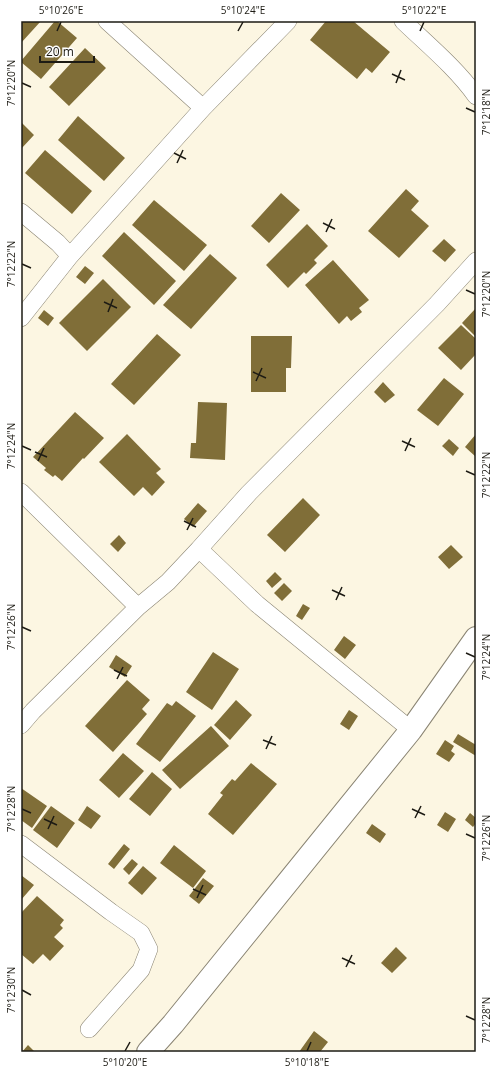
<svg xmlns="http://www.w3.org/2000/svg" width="497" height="1073" viewBox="0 0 497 1073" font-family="'Open Sans',sans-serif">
<rect width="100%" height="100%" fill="#fcf6e2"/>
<path fill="#806e38" d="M21,21H41L21,43Z
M55,21H57L77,38L41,79L21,62V61Z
M326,21H353L390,52L372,73L366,68L357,79L310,40Z
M85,48L106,68L69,106L49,87Z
M78,116L125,158L104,181L58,140Z
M21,122L34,135L21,149Z
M45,150L92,191L72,214L25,173Z
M406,189L419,201L411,210L429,226L399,258L368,231Z
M281,193L300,210L269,243L251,226Z
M154,200L207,245L184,271L132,225Z
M307,224L328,246L314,260L317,263L306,274L304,272L288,288L266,265Z
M124,232L176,281L154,305L102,256Z
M444,239L456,250L445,262L432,251Z
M210,254L237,278L191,329L163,305Z
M333,260L369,300L359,308L362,312L351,321L347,316L339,324L305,285Z
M85,266L94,273L85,284L76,277Z
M103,279L131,307L87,351L59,323Z
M476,308V337L462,323Z
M44,310L54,318L48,326L38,318Z
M461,325L476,339V354L461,370L438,348Z
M157,334L181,355L134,405L111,384Z
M251,336H292L291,368H286V392H251Z
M444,378L464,394L438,426L417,410Z
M383,382L395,395L385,403L374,392Z
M198,402L227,403L225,460L190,458L191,443H196Z
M75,412L104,438L84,459L83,458L62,481L55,475L53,477L44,470L46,468L33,457Z
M127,434L161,469L156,473L165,482L152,496L143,487L134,496L99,462Z
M476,434V457L465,447Z
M449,439L459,448L453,456L442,446Z
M303,498L320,515L285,552L267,535Z
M198,503L207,511L193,527L184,519Z
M119,535L126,543L118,552L110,544Z
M451,545L463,557L449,569L438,557Z
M275,572L282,579L272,588L266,581Z
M284,583L292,591L282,601L274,593Z
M303,604L310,608L302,620L296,616Z
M344,636L356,645L345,659L334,650Z
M213,652L239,669L212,710L186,692Z
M116,655L132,666L125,677L109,667Z
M127,680L150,700L142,709L147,714L113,752L85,726Z
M236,700L252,715L230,740L214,725Z
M176,701L196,716L160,762L136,744L167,703L172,706Z
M349,710L358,716L349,730L340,724Z
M211,726L229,746L180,789L162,770Z
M458,734L476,745V756L453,742Z
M445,740L454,746L451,751L455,754L449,762L436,754Z
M123,753L144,771L119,798L99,780Z
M251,763L277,784L233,835L208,814L223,795L220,793L232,779L235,781Z
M152,772L172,789L150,816L129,799Z
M21,788L47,806L32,828L21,820Z
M51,806L75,823L57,848L33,830Z
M87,806L101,816L91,829L78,820Z
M445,812L456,819L448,832L437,825Z
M470,813L476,818V823L473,827L465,820Z
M372,824L386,834L380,843L366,833Z
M124,844L130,849L114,869L108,864Z
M174,845L206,871L193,888L160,863Z
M132,859L138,864L129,875L123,869Z
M143,866L157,878L142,895L128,883Z
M21,875L34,885L21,900Z
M203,878L214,886L199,904L189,896Z
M37,896L64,920L60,925L63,928L54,937L64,946L50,961L43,954L33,964L21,954V913Z
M396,947L407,958L392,973L381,963Z
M314,1031L328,1042L320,1052H299Z
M28,1045L35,1052H22Z"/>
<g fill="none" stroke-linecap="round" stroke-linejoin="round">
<g stroke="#8a8473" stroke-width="18">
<path id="minor" d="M107,21L203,108
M403,21C428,45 456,68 476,96
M21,212L58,243L70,256
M21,318L70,256L203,108L288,21
M21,492L138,607
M21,725L33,711L138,607L168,582L199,549
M411,730L257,604L199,549L249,493L437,304L476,261
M21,844L111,912L141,933L149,949L141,970L89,1029"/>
</g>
<g stroke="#8a8473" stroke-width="24">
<path id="secondary" d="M148,1052L173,1024L411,730L476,638"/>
</g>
<use href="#minor" stroke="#fff" stroke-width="17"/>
<use href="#secondary" stroke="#fff" stroke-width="22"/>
</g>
<path fill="none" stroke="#1d1b14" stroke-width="1.5" d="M57,31L61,22M238,31L243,22M420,31L424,22M392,74L405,80M22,83L31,87M396,83L401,70M466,108L475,112M174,153L186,159M177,163L183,150M323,223L335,229M326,232L332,219M22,264L31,268M466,290L475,294M104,302L117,308M108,312L113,299M253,372L266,378M256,381L262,368M402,441L415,447M22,446L31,450M405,451L411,438M35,452L47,457M38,461L44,448M466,471L475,475M184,521L196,527M187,530L193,518M332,590L345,596M336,600L342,587M22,627L31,631M466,653L475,657M114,670L127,676M117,679L123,667M263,740L276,745M266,749L272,736M22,809L31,813M412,809L425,815M415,818L421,806M44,819L57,825M48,829L54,816M466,834L475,838M193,889L206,895M197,898L203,885M342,958L355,964M346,967L352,955M22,990L31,995M466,1016L475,1020M125,1051L130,1042M307,1051L311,1042"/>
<rect width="497" height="1073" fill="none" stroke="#ffffff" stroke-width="44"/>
<path d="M40 56v6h54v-6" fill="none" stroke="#1d1b14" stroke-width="2"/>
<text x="46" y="56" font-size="12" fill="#1d1b14" stroke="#ffffff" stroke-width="3" paint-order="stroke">20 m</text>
<rect x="22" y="22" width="453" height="1029" fill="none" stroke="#1d1b14" stroke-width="1.5"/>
<g font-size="10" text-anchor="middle" fill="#1d1b14">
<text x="61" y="14">5°10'26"E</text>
<text x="243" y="14">5°10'24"E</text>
<text x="424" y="14">5°10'22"E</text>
<text transform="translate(11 83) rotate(-90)" y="4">7°12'20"N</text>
<text transform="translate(486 112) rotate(-90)" y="4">7°12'18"N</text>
<text transform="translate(11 264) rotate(-90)" y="4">7°12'22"N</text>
<text transform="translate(486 294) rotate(-90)" y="4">7°12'20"N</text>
<text transform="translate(11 446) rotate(-90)" y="4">7°12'24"N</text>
<text transform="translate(486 475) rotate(-90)" y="4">7°12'22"N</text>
<text transform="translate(11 627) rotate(-90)" y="4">7°12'26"N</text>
<text transform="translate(486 657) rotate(-90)" y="4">7°12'24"N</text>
<text transform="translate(11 809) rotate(-90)" y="4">7°12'28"N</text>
<text transform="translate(486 838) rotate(-90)" y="4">7°12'26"N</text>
<text transform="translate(11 990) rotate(-90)" y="4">7°12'30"N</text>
<text transform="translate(486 1020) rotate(-90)" y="4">7°12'28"N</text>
<text x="125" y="1066">5°10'20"E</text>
<text x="307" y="1066">5°10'18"E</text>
</g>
</svg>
